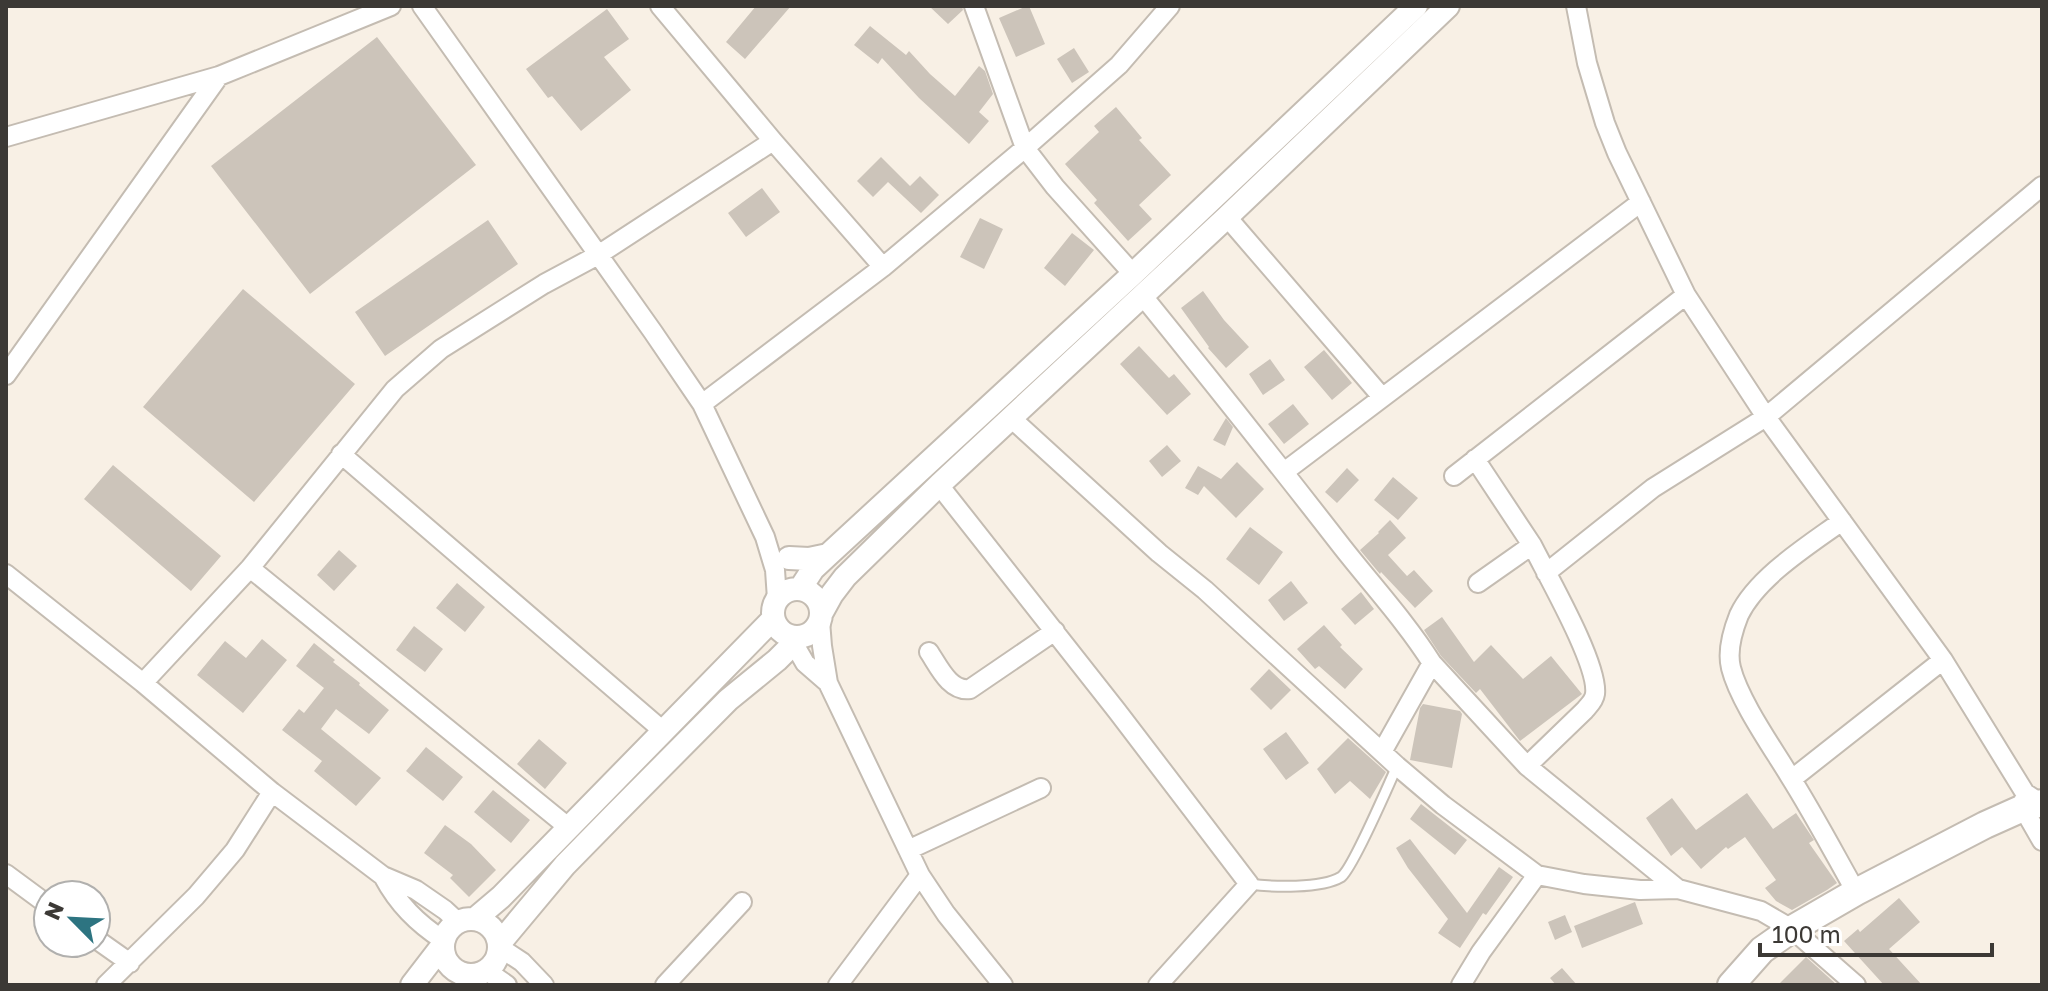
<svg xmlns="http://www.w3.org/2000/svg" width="2048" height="991" viewBox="0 0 2048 991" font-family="'Golos Text',sans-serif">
<rect width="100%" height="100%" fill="#f8f0e5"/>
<path fill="#ccc4ba" d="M756,6H791L745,59L726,42Z
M929,6H962L963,10L948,24Z
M1027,6H1029L1045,44L1016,57L999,18Z
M607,9L629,39L604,57L631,90L581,131L552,96L548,98L526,69Z
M870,26L906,55L909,51L930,74L955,96L979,66L985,71L993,94L979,112L989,121L969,144L919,98L882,58L878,64L854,45Z
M377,37L476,165L310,294L211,166Z
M1074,48L1089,72L1072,83L1057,59Z
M1116,107L1142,138L1139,140L1171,175L1139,205L1152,219L1128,241L1094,203L1097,200L1065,164L1099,132L1094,126Z
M881,157L910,186L920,176L939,195L921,213L888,182L873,197L857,181Z
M762,188L780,212L746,237L728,213Z
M980,218L1003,229L984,269L960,257Z
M488,220L518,264L385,356L355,312Z
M1072,233L1094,250L1065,286L1044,268Z
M243,289L355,384L254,502L143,407Z
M1203,291L1224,320L1249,347L1226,368L1208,348L1209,347L1181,308Z
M1139,346L1169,378L1174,374L1191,394L1167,415L1120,364Z
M1324,350L1352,383L1332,400L1304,367Z
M1270,359L1285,380L1263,395L1249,374Z
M1293,404L1309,424L1284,444L1268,424Z
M1226,418L1233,427L1225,446L1213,440Z
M1167,445L1181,461L1162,477L1149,461Z
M1237,462L1264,489L1236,518L1204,486L1198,495L1185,488L1198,466L1221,479Z
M113,465L221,556L191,591L84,499Z
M1347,468L1359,480L1337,503L1325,492Z
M1393,477L1418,498L1398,520L1374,500Z
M1390,520L1406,538L1388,555L1407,576L1414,570L1433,591L1415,608L1381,572L1380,574L1360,550L1379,533L1378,532Z
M1250,527L1283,552L1259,585L1226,559Z
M339,550L357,566L334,591L317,575Z
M1291,581L1308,603L1284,621L1268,600Z
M457,583L485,607L465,632L436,608Z
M1361,592L1374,609L1355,625L1341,609Z
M1442,617L1474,662L1491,645L1523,679L1551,656L1582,694L1520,741L1480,689L1476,693L1441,656L1424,630Z
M1324,625L1342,645L1340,647L1363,669L1345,689L1319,666L1315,669L1297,649Z
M414,626L443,649L425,672L396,650Z
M262,639L287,660L243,713L197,675L225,641L246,658Z
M314,643L335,660L333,662L360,683L359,685L389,710L369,734L336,709L321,729L381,778L356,806L314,771L322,761L282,730L299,709L304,713L324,688L296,666Z
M1269,669L1291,690L1271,710L1250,689Z
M1423,704L1460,711L1462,714L1452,768L1410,760L1420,708Z
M1286,732L1309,763L1286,780L1263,749Z
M1348,738L1386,772L1370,799L1350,781L1335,794L1317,769Z
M539,739L567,763L545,789L517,764Z
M426,747L463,777L443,801L406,771Z
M493,790L530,820L511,843L474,812Z
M1747,793L1773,829L1796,813L1814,840L1809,843L1837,883L1827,890L1792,910L1776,901L1765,888L1776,880L1745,837L1728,849L1726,847L1701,869L1682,847L1671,856L1646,818L1672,798L1696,830Z
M1421,804L1467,840L1455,855L1410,819Z
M445,825L471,844L496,870L469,897L450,878L453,875L424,853Z
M1410,839L1467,913L1499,867L1513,877L1486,915L1483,913L1460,948L1438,933L1448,919L1408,868L1396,848Z
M1899,898L1920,922L1889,949L1922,985H1884L1844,941L1858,929L1860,932Z
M1635,902L1643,924L1582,948L1574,926Z
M1565,915L1572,932L1555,940L1548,922Z
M1806,957L1826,975L1837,985H1778Z
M1562,968L1577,985H1556L1550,978Z"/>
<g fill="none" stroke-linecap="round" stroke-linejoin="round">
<g stroke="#c4bcb2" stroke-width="13">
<path id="service" d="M1249,884C1272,887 1321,889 1341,877C1352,870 1389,784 1397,766"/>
</g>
<g stroke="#c4bcb2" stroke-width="22">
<path id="minor" d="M422,6L653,332L702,404L765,537L775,570L777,599
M660,6L773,141L883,267
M974,6L1025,148L1055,187L1133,274
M1576,6L1587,63L1605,123L1617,153L1686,295L1766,417L1943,660L2025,793L2042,804
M6,137L219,76L391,6
M1227,217L1382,397
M1142,295C1210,379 1277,463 1343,548C1373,586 1406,622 1432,663L1382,752
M6,375L219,76
M702,404L883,267L1025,148L1119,65L1170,6
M1011,418L1159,553L1205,590L1397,766L1443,805L1537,875L1584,884L1640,890L1678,889L1761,911L1792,929L1856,985
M341,454L662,730
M1475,459L1532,545
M1284,472L1641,202
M1454,476L1686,295
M939,485L1117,711L1249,884L1158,985
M1842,521C1809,545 1757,577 1739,615C1733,630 1727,652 1731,668C1739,700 1772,747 1789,775C1813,813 1834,853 1856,892
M250,568L568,827
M1546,573L1653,488L1766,417L2042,186
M6,574L143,683L272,792L383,876L416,890L445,910L458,922
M1478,583L1532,545C1547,575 1599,665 1595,694C1594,701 1589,705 1585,710L1527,766
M820,621L822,646L828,683L920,875L946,914L1003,985
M790,637L805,663L828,683
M929,652C939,667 950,692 970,689L1055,631
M1432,663L1527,766L1678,889
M143,683L250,568L395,389L441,349L544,284L598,255L773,141
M1792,779L1943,660
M2024,799L2023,808L2042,841
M908,850L1041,788
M6,874L48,905
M383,876C398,904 417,923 443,940
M96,939L130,963
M499,947L522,962L544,985
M487,971L507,985
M106,985L196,896L235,850L272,792
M665,985L742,902
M838,985L920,875
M1461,985L1481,952L1537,875"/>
</g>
<g stroke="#c4bcb2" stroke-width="26">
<path id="tertiary" d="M789,558L809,559L828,555
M773 613a24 24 0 1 1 48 0a24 24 0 1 1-48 0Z
M800,589L813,569L828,555L1133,274L1416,6
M821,614L832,594L845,577L939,485L1227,217L1448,6
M443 947a28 28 0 1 1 56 0a28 28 0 1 1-56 0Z
M475,919L501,897L773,619
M499,944L565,865L614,815L728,700L777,660L800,637
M412,985L442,946"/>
</g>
<g stroke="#c4bcb2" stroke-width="30">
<path id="secondary" d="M1731,985L1762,950L1792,929L1856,892L1985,825L2023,808L2042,803"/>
</g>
<use href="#service" stroke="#fff" stroke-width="9"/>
<use href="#minor" stroke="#fff" stroke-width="18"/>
<use href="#tertiary" stroke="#fff" stroke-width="22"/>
<use href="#secondary" stroke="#fff" stroke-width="26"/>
</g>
<rect width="2048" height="991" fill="none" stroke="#3c3935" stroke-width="16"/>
<g transform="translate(72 919) rotate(294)"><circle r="38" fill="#ffffff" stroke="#b1b0ae" stroke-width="2"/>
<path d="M0-6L14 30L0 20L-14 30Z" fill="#2d7481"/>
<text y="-12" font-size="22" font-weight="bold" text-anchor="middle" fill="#3c3935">N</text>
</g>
<path d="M1760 943v12h232v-12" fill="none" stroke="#3c3935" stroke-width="4"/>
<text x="1772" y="943" font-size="24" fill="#3c3935" stroke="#ffffff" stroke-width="6" paint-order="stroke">100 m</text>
</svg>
